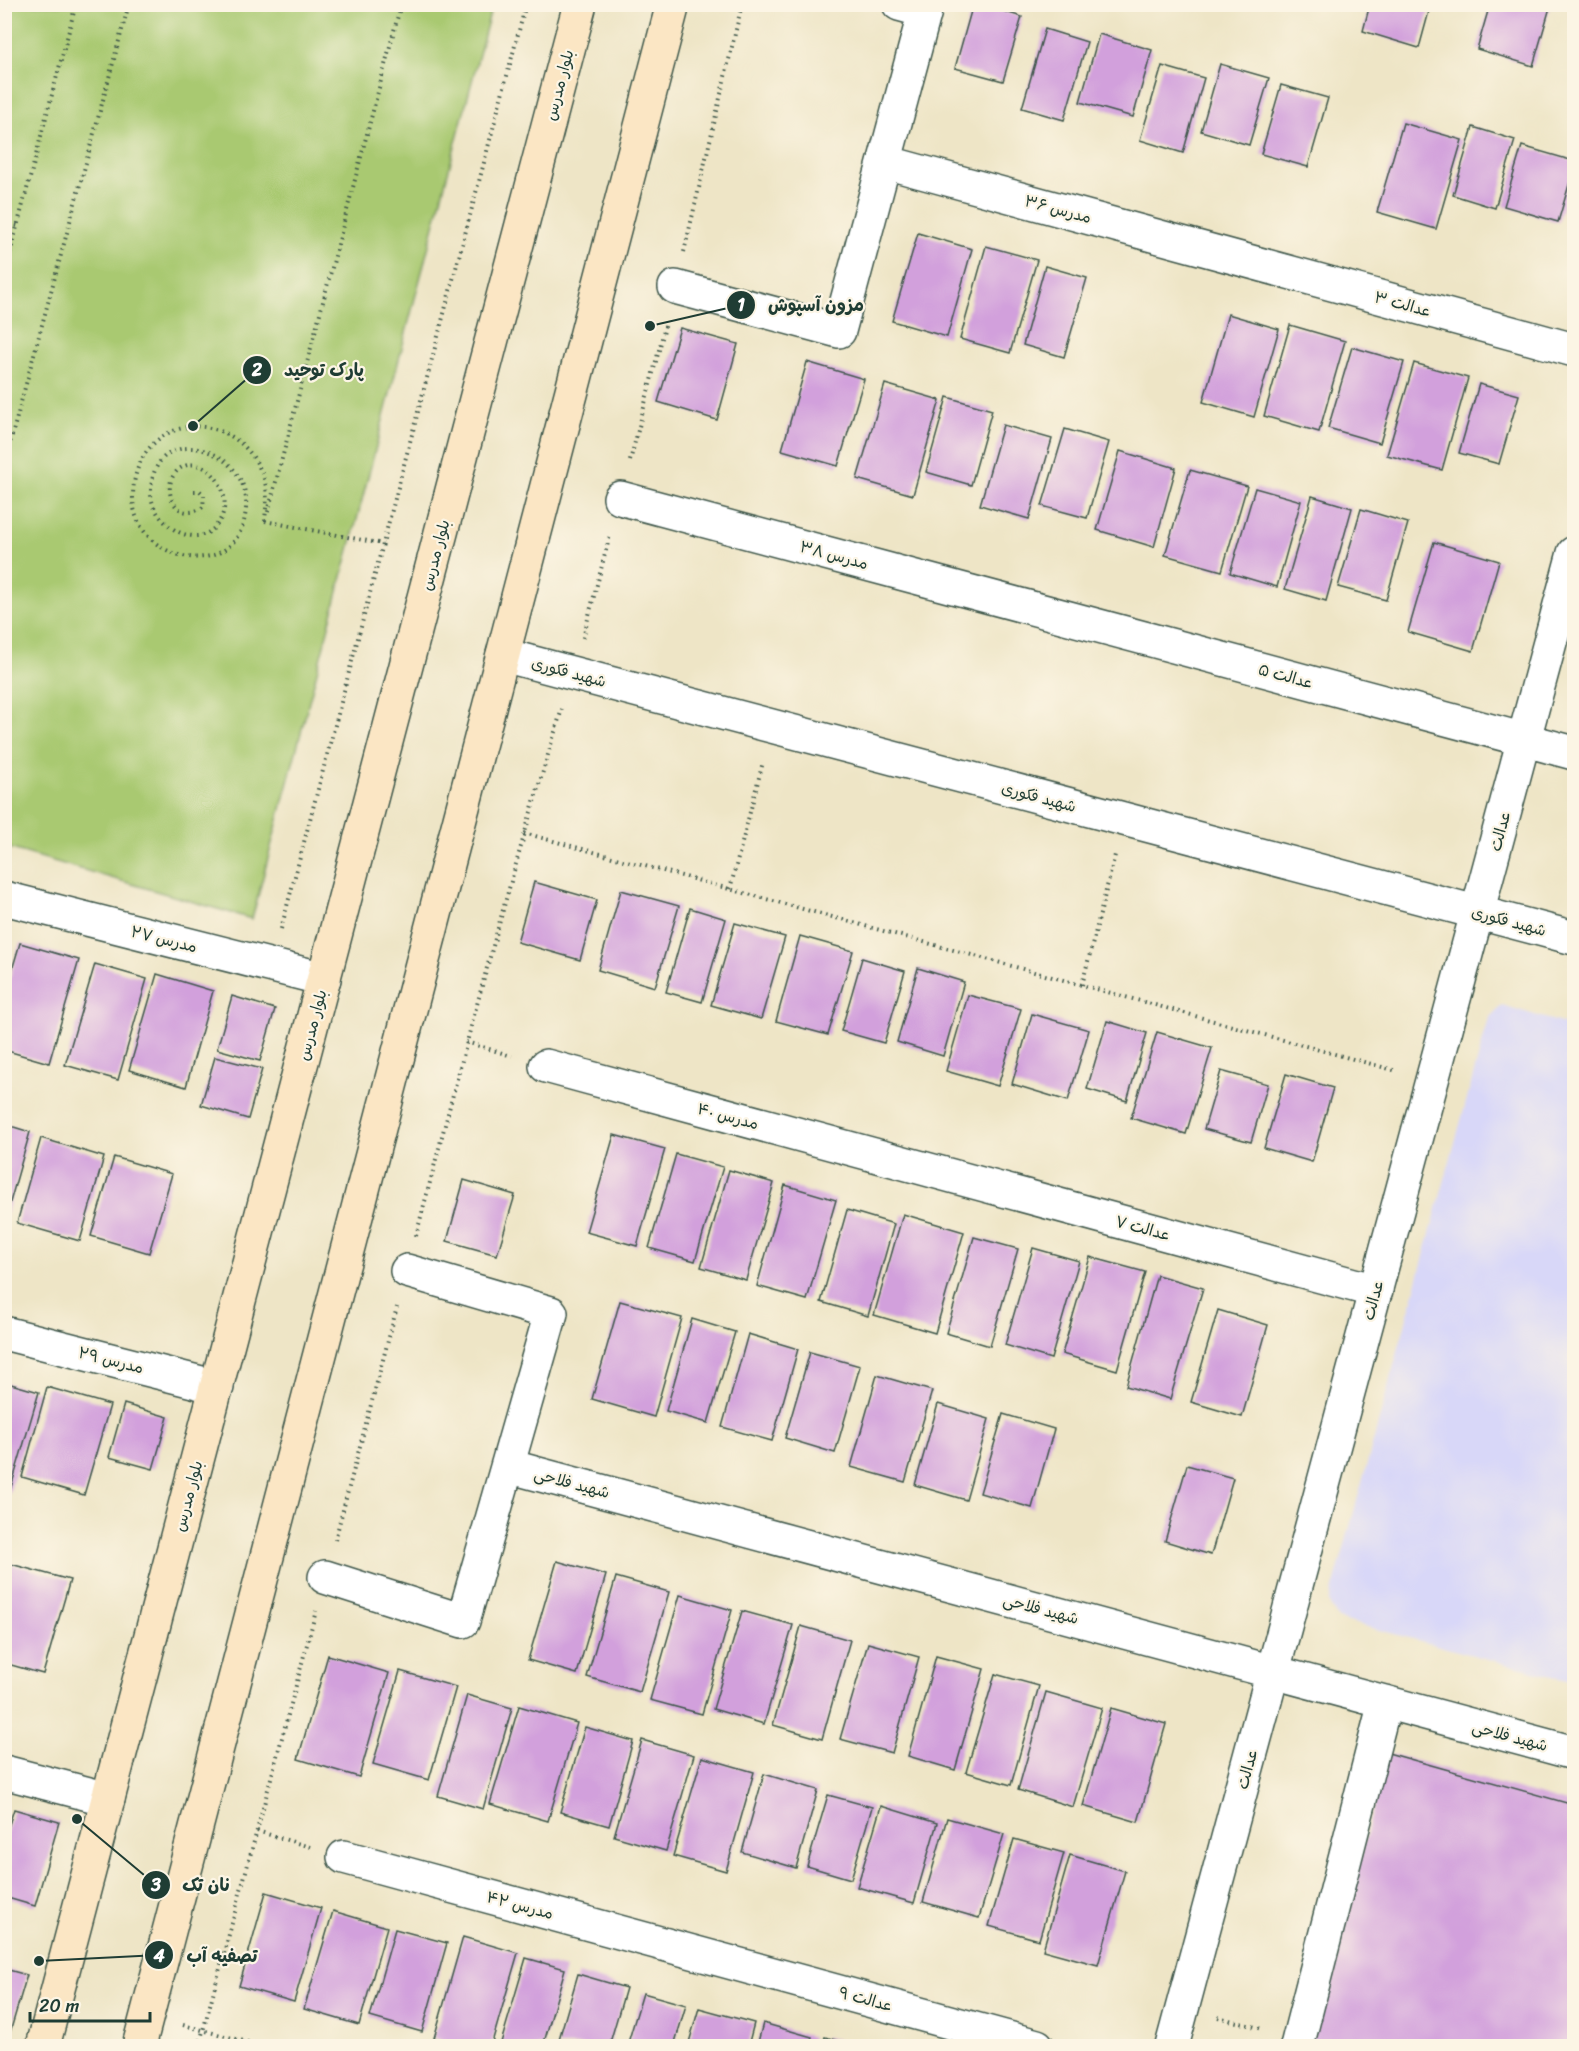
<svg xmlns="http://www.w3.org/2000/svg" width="1579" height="2051" viewBox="0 0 1579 2051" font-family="Sriracha,'Playpen Sans Arabic',sans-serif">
<rect width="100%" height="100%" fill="#fcf5e5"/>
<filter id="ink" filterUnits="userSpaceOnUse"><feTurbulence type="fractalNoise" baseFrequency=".0167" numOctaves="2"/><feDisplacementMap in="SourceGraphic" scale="12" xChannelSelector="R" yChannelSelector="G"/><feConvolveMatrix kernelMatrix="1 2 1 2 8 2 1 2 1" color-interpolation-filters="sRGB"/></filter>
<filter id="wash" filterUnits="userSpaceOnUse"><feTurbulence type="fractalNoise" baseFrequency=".008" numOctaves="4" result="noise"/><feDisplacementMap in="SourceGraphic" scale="24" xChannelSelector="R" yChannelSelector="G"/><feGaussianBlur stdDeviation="1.35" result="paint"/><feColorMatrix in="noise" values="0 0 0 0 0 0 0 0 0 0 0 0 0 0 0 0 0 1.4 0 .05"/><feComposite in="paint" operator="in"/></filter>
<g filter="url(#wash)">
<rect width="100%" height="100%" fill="#eee5c6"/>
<path fill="#d8d7f8" d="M1502,1005L1574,1027V1682L1338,1619L1329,1603L1489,1018Z"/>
<path fill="#a9c971" stroke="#648352" stroke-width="1.5" d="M4,5H492L252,919L5,847Z"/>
<g id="blocks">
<path fill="#d2a0dc" d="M973,4H980L1022,17L1003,81L955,68Z
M1370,4H1431L1419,48L1363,31Z
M1490,4H1551L1533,66L1477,49Z
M1045,29L1087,42L1064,120L1022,108Z
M1099,34L1152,50L1133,117L1080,102Z
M1220,64L1269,78L1249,145L1201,131Z
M1162,66L1204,78L1183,153L1140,140Z
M1281,85L1328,98L1308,167L1261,154Z
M1403,123L1462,140L1436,229L1377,212Z
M1473,127L1515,140L1495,208L1453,195Z
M1522,146L1574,161V168L1558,222L1504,206Z
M918,233L972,249L947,337L892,321Z
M986,246L1037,260L1010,353L960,339Z
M1045,266L1087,278L1064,357L1023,345Z
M1228,314L1279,329L1254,417L1203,402Z
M1290,325L1345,341L1319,432L1264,416Z
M680,328L738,344L717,420L658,402Z
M1352,347L1404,362L1380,443L1328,428Z
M807,362L864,379L838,466L782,450Z
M1414,363L1468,378L1442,470L1387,455Z
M885,384L940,400L913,495L857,479Z
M1479,384L1519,395L1499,464L1459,453Z
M947,397L992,410L971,485L926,472Z
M1003,425L1052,439L1029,519L980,505Z
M1065,429L1109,442L1087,518L1042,506Z
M1120,451L1176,468L1154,547L1097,530Z
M1190,470L1247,486L1222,571L1165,555Z
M1255,488L1301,501L1277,587L1230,573Z
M1312,496L1352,508L1326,601L1285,589Z
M1361,509L1408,523L1386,600L1338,587Z
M1434,542L1499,561L1473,651L1408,632Z
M534,882L597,900L580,960L517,942Z
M621,890L679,906L655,987L598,970Z
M690,908L726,919L702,1002L666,992Z
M735,923L785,937L761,1019L711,1005Z
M800,936L853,951L828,1035L776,1021Z
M20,943L79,960L49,1063L4,1050V997Z
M862,958L905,971L884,1043L841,1031Z
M95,964L147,979L118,1080L65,1065Z
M918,968L964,982L943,1056L897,1042Z
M157,974L213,991L186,1087L129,1070Z
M968,995L1021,1009L998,1086L946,1071Z
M232,996L275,1009L260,1061L217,1049Z
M1032,1014L1089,1030L1068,1101L1012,1084Z
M1107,1021L1147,1033L1127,1101L1087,1089Z
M1157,1032L1212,1048L1186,1134L1131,1118Z
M215,1057L262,1069L248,1119L201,1105Z
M1221,1071L1268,1084L1251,1142L1204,1129Z
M1286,1074L1333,1088L1312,1162L1264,1148Z
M4,1124L30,1132L5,1220L4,1219Z
M614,1135L665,1149L637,1246L586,1232Z
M41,1138L104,1157L80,1241L17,1223Z
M676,1154L723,1167L695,1261L649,1248Z
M114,1157L172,1174L149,1253L91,1236Z
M729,1170L774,1183L746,1280L701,1267Z
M464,1180L515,1195L497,1255L447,1241Z
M785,1185L836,1200L807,1300L757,1286Z
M847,1210L894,1224L868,1316L821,1302Z
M903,1214L964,1232L935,1333L874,1315Z
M974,1237L1018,1249L990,1346L946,1333Z
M1033,1248L1079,1261L1051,1359L1005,1345Z
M1090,1257L1145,1272L1117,1370L1062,1354Z
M1157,1275L1203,1288L1170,1399L1126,1386Z
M620,1301L682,1318L654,1417L592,1399Z
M1218,1310L1268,1325L1242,1417L1191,1402Z
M692,1319L735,1332L708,1423L666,1411Z
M748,1334L798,1349L772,1441L722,1427Z
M810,1352L860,1366L835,1453L785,1438Z
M877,1375L932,1391L905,1482L851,1467Z
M4,1382L39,1392L9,1494L4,1493Z
M47,1387L110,1405L84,1495L22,1477Z
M124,1404L168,1417L153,1469L109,1457Z
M938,1404L989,1419L966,1500L915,1485Z
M1003,1414L1054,1429L1032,1508L980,1493Z
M1187,1465L1233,1478L1211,1555L1165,1541Z
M557,1561L606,1575L577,1674L528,1660Z
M7,1563L70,1580L43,1674L4,1663V1572Z
M616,1577L669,1592L640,1692L587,1677Z
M680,1595L732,1610L702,1714L650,1700Z
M742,1611L793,1625L764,1724L713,1709Z
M801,1626L850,1640L822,1739L773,1725Z
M868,1643L919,1657L892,1753L840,1739Z
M328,1655L389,1673L359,1777L298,1759Z
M936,1656L984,1669L955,1770L908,1756Z
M400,1671L456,1687L429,1780L373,1764Z
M995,1674L1039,1686L1011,1785L966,1772Z
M1046,1692L1102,1708L1073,1807L1018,1790Z
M467,1695L512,1708L483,1809L438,1796Z
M519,1706L577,1723L548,1821L490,1804Z
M1111,1708L1166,1724L1138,1822L1083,1806Z
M585,1727L633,1741L609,1826L560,1812Z
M642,1740L694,1755L666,1851L614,1836Z
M1388,1753L1574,1805V2046H1310Z
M702,1757L754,1772L726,1871L673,1856Z
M764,1774L818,1790L796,1868L742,1852Z
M828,1795L872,1807L851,1879L807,1866Z
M881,1806L937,1823L914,1903L857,1887Z
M14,1809L59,1822L35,1906L4,1897V1840Z
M947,1818L1004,1834L979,1918L923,1902Z
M1014,1839L1064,1853L1039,1940L989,1926Z
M1070,1855L1125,1871L1098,1965L1043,1950Z
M266,1892L321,1908L294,2002L239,1986Z
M333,1911L387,1927L359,2025L304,2009Z
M395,1929L447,1943L422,2032L370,2017Z
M463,1937L518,1953L491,2046H464L434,2038Z
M526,1958L565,1969L543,2046H500Z
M5,1969L27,1975L6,2046H5Z
M578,1974L626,1988L609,2046H557Z
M643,1993L686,2005L674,2046H627Z
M699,2008L754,2023L748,2046H688Z
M763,2023L812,2037L809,2046H757Z
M825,2037L857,2046H822Z"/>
</g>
</g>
<g filter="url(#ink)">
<use href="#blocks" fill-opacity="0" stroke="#3e564a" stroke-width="1.5"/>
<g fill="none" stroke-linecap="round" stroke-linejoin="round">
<g stroke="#3e564a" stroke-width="36">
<path id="minor" d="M885,162L1574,350
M675,287L839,331L925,11L899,4
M620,498L1574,753
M4,898L324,979
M546,1066L1376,1291
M4,1333L217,1387
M508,1466L1574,1753
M325,1577L463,1621L551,1313L407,1271
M4,1772L108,1799
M344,1857L1037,2046
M1297,2046L1385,1702"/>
</g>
<g stroke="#3e564a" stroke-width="36">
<path id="tertiary" d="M503,655L1574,938
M1172,2046L1574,553"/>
</g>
<g stroke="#3e564a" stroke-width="36">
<path id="secondary" d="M43,2046L580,4
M139,2046L673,4"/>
</g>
<path stroke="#3e564a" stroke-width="4" stroke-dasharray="1.5 4.5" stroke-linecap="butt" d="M4,223L18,226
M684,252L742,4
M4,276L76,4
M630,461L666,323
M4,465L129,4
M194,491H200L204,495L203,507C177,525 160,490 176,472C200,446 244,494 215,527C192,552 150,520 151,492C152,418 251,447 246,508C241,586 132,564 133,496C134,413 235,402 263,476C269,491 266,506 265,521
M268,512L401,4
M265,521L383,544
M583,638L610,535
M524,833L1397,1071
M730,889L763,762
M281,929L526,4
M1082,985L1115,855
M466,1042L512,1056
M416,1236C462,1059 508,883 562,709
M335,1540L397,1307
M257,1831L310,1847
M1218,2017L1263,2029
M183,2025L263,2046
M199,2046L316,1611"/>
<use href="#minor" stroke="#fff" stroke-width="33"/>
<use href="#tertiary" stroke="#fff" stroke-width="33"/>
<use href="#secondary" stroke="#fbe6c4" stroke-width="33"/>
</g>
</g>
<g text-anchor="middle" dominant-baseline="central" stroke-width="4.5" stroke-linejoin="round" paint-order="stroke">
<g font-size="16" fill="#1f3d34" stroke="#fcf5e5">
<text transform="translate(559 85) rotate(-75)">بلوار مدرس</text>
<text transform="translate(1058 209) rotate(15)">مدرس ۳۶</text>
<text transform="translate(1403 304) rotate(15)">عدالت ۳</text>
<text transform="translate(435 555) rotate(-75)">بلوار مدرس</text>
<text transform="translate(834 555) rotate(15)">مدرس ۳۸</text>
<text transform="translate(569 672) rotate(15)">شهید فکوری</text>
<text transform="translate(1286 676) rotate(15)">عدالت ۵</text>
<text transform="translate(1039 797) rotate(15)">شهید فکوری</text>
<text transform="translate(1500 831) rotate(-75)">عدالت</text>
<text transform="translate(1509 921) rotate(15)">شهید فکوری</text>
<text transform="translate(164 939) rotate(14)">مدرس ۲۷</text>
<text transform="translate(312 1025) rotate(-75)">بلوار مدرس</text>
<text transform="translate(728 1116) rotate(15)">مدرس ۴۰</text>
<text transform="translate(1143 1228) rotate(15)">عدالت ۷</text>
<text transform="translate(1373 1300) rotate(-75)">عدالت</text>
<text transform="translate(111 1360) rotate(14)">مدرس ۲۹</text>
<text transform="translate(572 1483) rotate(15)">شهید فلاحی</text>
<text transform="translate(188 1496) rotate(-75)">بلوار مدرس</text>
<text transform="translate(1041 1609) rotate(15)">شهید فلاحی</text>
<text transform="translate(1510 1736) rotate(15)">شهید فلاحی</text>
<text transform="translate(1247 1769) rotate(-75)">عدالت</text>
<text transform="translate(520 1905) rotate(15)">مدرس ۴۲</text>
<text transform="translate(866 1999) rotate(15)">عدالت ۹</text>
</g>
</g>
<path fill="none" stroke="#1f3d34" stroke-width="2" d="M650 326L741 305M193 426L257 370M77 1819L156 1885M39 1961L159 1955"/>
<g fill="#1f3d34" stroke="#fcf5e5" stroke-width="2">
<circle cx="650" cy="326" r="6"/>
<circle cx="193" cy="426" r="6"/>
<circle cx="77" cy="1819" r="6"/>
<circle cx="39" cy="1961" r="6"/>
<circle cx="741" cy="305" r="15"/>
<circle cx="257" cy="370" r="15"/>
<circle cx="156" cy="1885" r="15"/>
<circle cx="159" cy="1955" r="15"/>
</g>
<g font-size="18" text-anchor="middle" font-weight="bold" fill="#fff">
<text x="741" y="311">1</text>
<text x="257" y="376">2</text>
<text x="156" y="1891">3</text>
<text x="159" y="1962">4</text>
</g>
<g font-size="18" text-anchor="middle" font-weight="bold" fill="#1f3d34" stroke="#fcf5e5" stroke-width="4.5" stroke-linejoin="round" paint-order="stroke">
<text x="816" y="311">مزون آسپوش</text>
<text x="324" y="376">پارک توحید</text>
<text x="206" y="1891">نان تک</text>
<text x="222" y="1962">تصفیه آب</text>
</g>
<rect width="1579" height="2051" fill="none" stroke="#fcf5e5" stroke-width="24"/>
<path d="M30 2012v9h120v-9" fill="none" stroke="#1f3d34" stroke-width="3"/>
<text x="39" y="2012" font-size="18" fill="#1f3d34" stroke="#fcf5e5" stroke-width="4.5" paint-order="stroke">20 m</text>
</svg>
